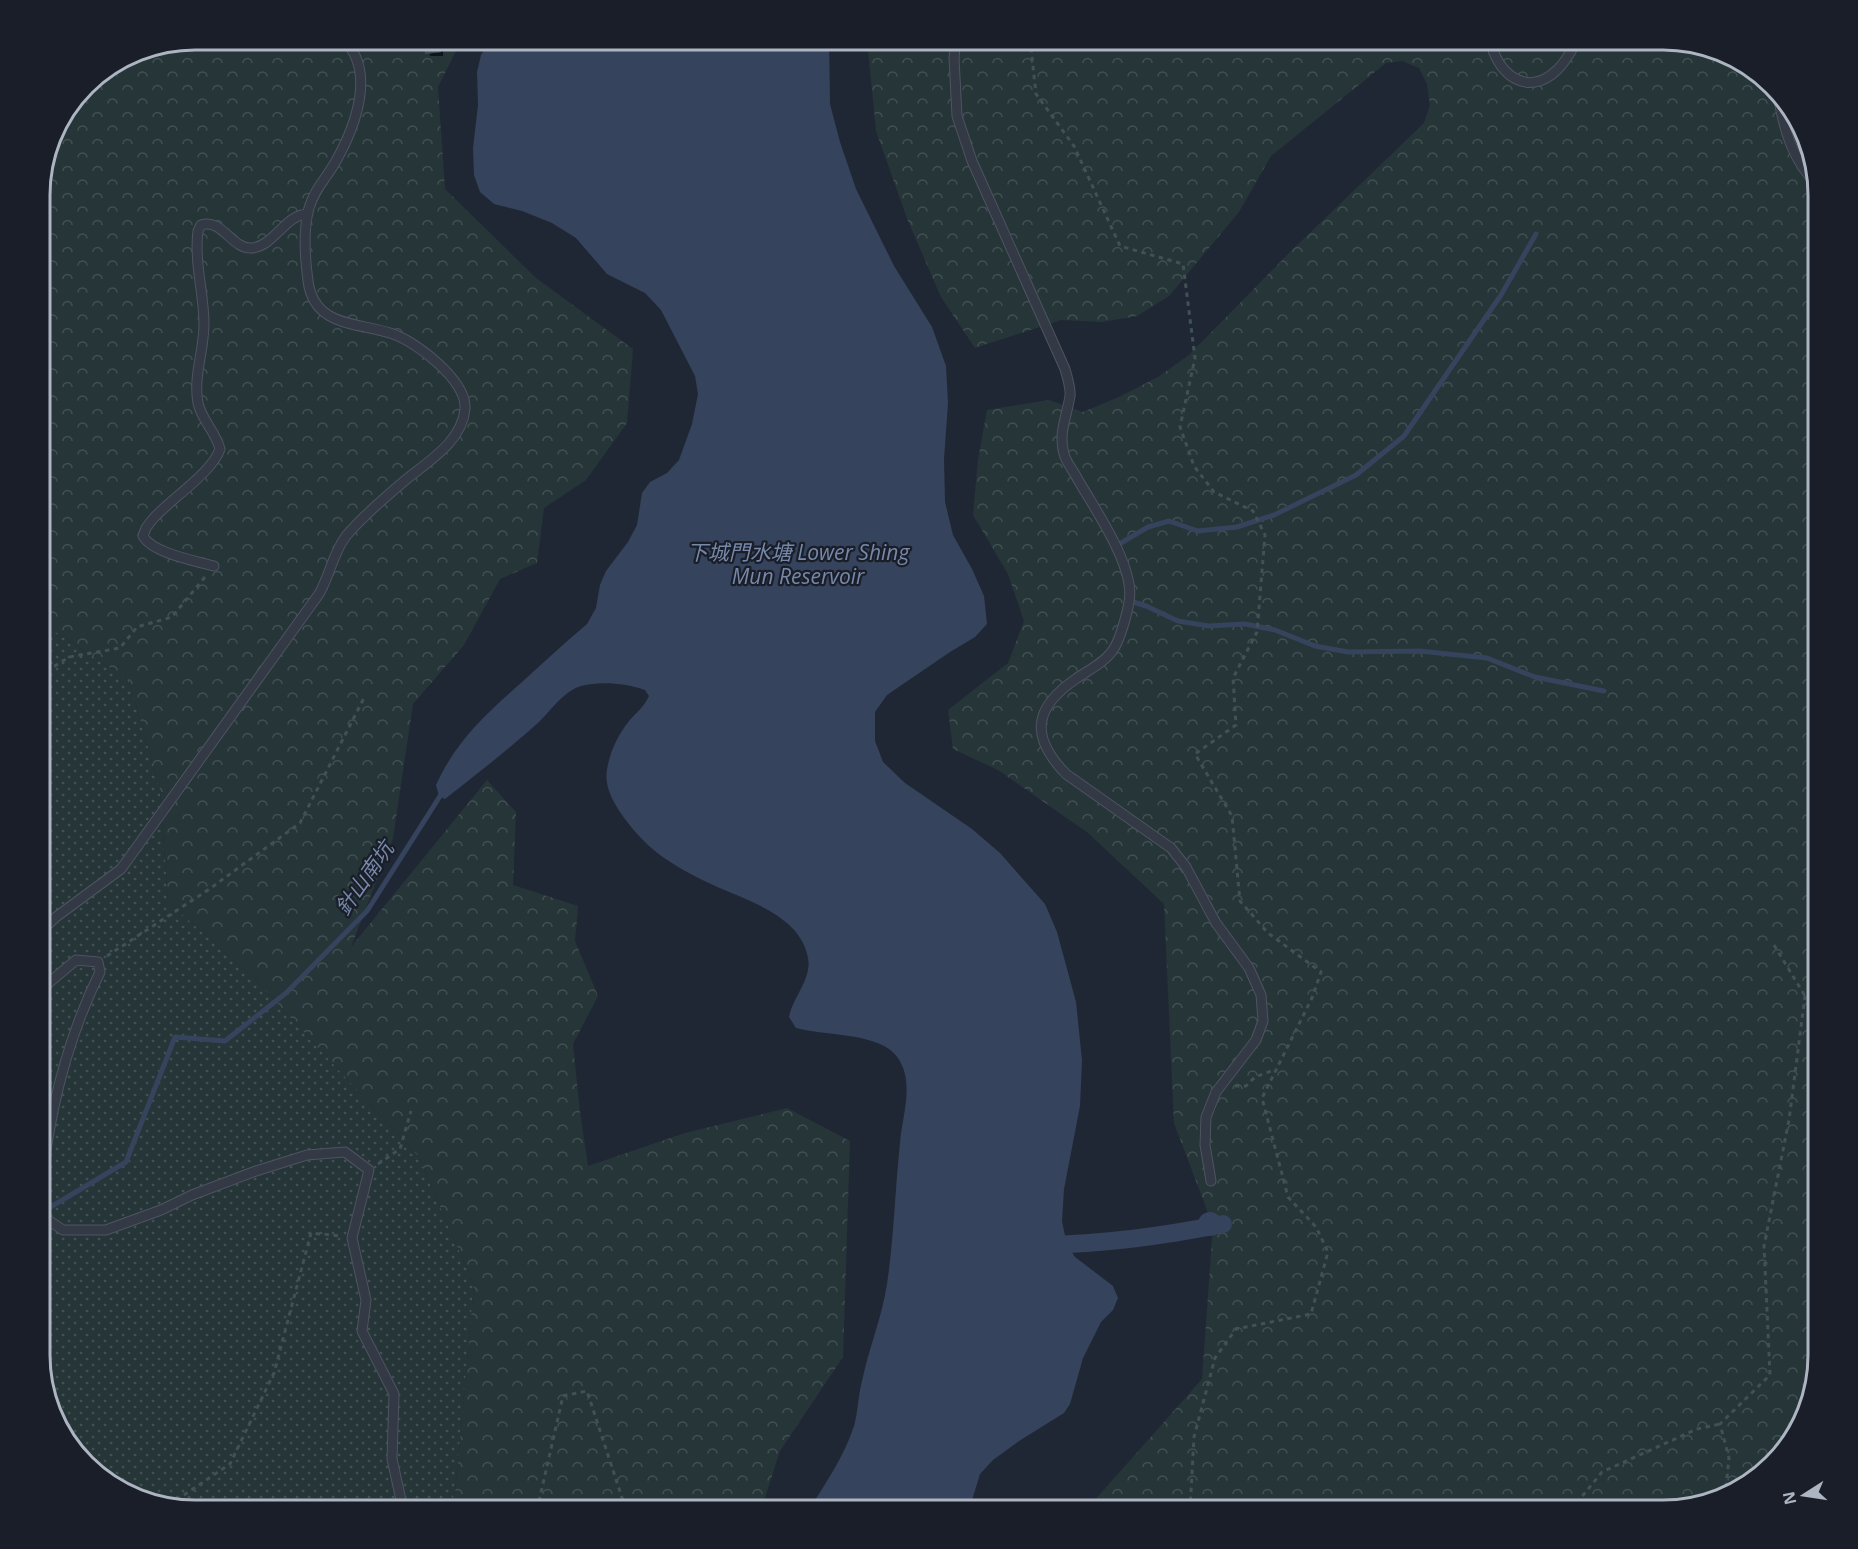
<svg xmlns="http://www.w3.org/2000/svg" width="1858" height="1549" viewBox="0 0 1858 1549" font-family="'Open Sans','Noto Sans TC',sans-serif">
<defs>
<pattern id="grass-dots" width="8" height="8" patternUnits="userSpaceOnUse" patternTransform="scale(1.5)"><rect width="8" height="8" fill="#253538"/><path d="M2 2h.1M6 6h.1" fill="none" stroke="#425053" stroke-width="1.8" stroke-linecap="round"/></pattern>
<pattern id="forest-crowns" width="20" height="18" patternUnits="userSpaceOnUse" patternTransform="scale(1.5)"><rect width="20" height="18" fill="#253538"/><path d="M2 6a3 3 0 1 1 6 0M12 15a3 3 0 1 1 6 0" fill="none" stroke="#425053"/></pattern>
<filter id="shadow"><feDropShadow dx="5.5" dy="5.5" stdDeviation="0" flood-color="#0009"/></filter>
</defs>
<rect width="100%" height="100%" fill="#202734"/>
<path fill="url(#grass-dots)" d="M39,621L129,680L160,789L168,902L254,978L418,1156L474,1285L455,1494L446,1510H194L135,1498L92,1471L55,1423L39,1364Z"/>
<path fill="url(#forest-crowns)" d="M195,39H462L438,87L445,189L536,278L633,349L627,423L586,480L544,508L537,563L500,579L464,645L413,704L393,838L351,947L487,780L516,812L513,885L578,906L575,941L598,996L573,1044L580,1112L588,1166L685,1133L787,1108L850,1141L843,1357L780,1451L761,1510H446L455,1494L474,1285L418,1156L254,978L168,902L160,789L129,680L39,621V184L55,125L92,78L135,51Z
M867,39H1664L1723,51L1766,78L1807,135L1819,195V1355L1807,1414L1780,1457L1723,1498L1663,1510H1086L1202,1379L1213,1226L1174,1123L1164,904L1088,833L998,770L953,749L948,710L1008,663L1024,621L1008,574L973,515L978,460L987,410L1049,400L1083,412L1121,396L1158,377L1189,355L1290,252L1424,123L1430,105L1427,84L1419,68L1402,61L1386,63L1271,156L1239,212L1169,296L1137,316L1102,322L1061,320L975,348L941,297L908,221L876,131Z"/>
<path fill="#36435c" d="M491,39H829L830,104L840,142L856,189L894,266L932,327L946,366L948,403L944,459L945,502L953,535L972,569L984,596L987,624L975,637L950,652L887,695L875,712V741L883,762L905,783L972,829L1000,853L1045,904L1057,932L1076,1002L1082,1060L1080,1106L1064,1189L1062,1221L1067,1245L1075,1257L1113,1286L1118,1298L1113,1310L1101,1322L1083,1358L1070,1404L1064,1413L1019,1441L993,1460L980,1474L969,1510H809C826,1482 844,1457 854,1426C858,1411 858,1396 862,1381C869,1348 882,1317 887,1284C894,1237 895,1190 900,1143C902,1116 915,1083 898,1058C881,1032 824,1036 796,1028L789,1017C793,997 812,979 808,958C801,915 745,900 711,884C694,876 675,866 660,855C644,843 631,828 620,812C612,800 604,784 607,770C610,751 618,735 629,721C637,712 644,707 649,696L645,690C626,683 601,681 581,686C564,691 551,710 539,722C509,749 477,774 445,799L439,796L436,785C456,741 485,715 521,683C543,663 564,643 587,624L596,608L600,585L606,571L628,542L637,525L642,493L650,482L667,473L679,460L692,424L698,394L695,376L661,310L645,293L607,274L576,238L552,223L522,211L494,204L480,192L474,175L473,148L478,105L477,72L481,55Z
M1198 1224a12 12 0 1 1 24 0a12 12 0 1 1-24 0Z"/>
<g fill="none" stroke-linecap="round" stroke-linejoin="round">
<path stroke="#36435c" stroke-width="5" d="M1116,546L1148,527L1169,521L1198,531L1237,527L1274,515L1356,475L1404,436L1501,295L1536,234
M1130,601L1146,606L1178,621L1209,626L1245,624L1275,630L1315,646L1348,652L1419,651L1487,658L1535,677L1604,691
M39,1214L126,1162L175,1037L225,1041L286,993L367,911L442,793"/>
<path stroke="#36435c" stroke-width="18" d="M1043,1245C1103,1244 1164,1236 1223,1224"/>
</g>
<path fill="#414a59" filter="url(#shadow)" d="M423,39H439L441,52L425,54Z"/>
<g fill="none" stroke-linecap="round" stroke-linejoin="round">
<g stroke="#4e5460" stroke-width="11">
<path id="service" d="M956,39L954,58L957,116L972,161L1065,369C1067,377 1071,388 1070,396C1067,416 1058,433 1064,454C1066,462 1073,470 1077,478C1094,508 1136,567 1129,602C1127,614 1120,640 1113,650C1105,662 1089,670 1077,678C1034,707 1029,736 1066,774L1171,848L1186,867L1216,923L1249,968L1261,995L1263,1021L1256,1040L1216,1092L1206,1117L1205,1145L1211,1181
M1490,39C1496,73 1527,99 1557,70C1566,62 1572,49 1578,39
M1778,94C1783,126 1792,161 1817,184
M214,566C196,561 152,553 143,536L146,528L152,520C170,499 212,473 220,449C216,432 202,421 198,403C193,377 204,351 204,324C204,294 194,262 198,231L201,225C222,218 232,249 251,248C274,247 285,214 308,214
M39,933L56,917L121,869L319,594C330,575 333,553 346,536C362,517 383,499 402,483C425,463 462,443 465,409C467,381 417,342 393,334C359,322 314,328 308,281C305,259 303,230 309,208C315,188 326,179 336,161C355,127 377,71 343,39
M39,1214L63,1230H106L161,1210L192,1195L256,1171L307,1155L345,1152L369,1170L352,1238L366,1300L362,1331L394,1394L392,1459L401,1500L406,1510
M39,1214C45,1130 63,1047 100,972L98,962L76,960L39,991"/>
</g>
<path stroke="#415155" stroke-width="3" stroke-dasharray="4.5 4.5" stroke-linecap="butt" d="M1030,39L1036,94L1074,146L1120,246L1183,264L1195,358L1180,427L1194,466L1214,492L1253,511L1265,535L1257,632L1233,678L1236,725L1195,754L1232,816L1240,901L1268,933L1321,972L1312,998L1262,1098L1288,1197L1316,1227L1328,1252L1311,1314L1236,1329L1215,1358L1194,1437L1190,1510
M39,676L69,657L120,648L137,627L172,617L205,577
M1774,945L1805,996
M107,956L208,890L300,823L365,696
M1235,1086H1246L1255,1077L1274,1070
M378,1164L400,1149L411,1111
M1725,1496L1729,1458L1720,1424L1770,1375L1764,1246L1789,1120L1805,996L1819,991
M169,1505L230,1464L274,1373L311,1233L341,1236
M537,1510L563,1396L587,1391L626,1510
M1571,1510L1602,1472L1697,1429L1720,1424"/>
<use href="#service" stroke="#333945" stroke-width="9"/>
</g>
<g text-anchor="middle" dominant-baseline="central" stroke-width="4.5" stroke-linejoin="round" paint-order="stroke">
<g font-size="21" font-style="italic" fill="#7788a9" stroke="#191e29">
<text x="798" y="552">下城門水塘 Lower Shing<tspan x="798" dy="24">Mun Reservoir</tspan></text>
<text transform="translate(364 878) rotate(-55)">針山南坑</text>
</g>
</g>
<path d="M0 0H1858V1549H0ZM195 50H1663A145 145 0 0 1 1808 195V1355A145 145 0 0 1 1663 1500H195A145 145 0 0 1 50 1355V195A145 145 0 0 1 195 50Z" fill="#191e29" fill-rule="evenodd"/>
<path fill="none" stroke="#adb4c2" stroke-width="3" d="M195 50H1663A145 145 0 0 1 1808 195V1355A145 145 0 0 1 1663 1500H195A145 145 0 0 1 50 1355V195A145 145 0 0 1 195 50Z"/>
<g transform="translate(1804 1495) rotate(258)" stroke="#191e29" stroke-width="4.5" paint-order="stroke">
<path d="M0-4.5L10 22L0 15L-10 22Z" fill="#adb4c2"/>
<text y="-9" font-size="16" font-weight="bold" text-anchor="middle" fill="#adb4c2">N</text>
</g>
</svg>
